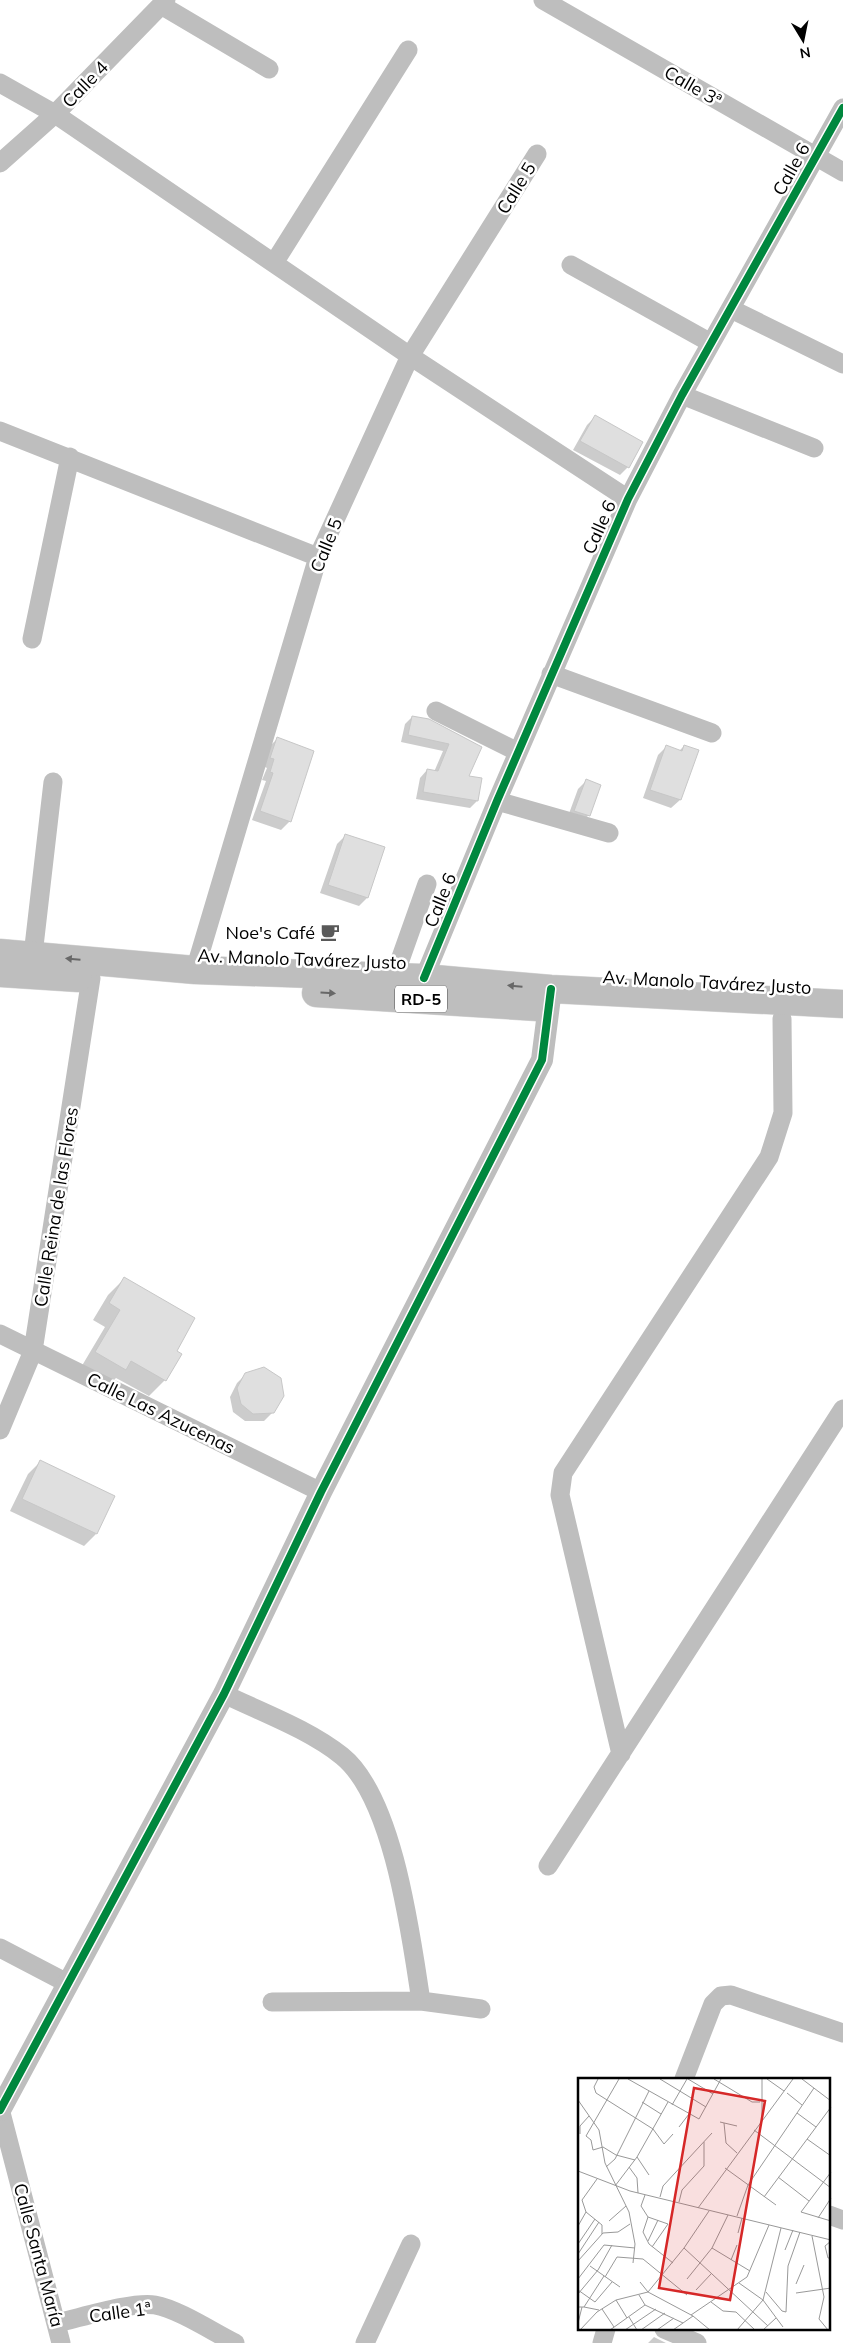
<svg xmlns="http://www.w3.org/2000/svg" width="843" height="2343" viewBox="0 0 843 2343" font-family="Mulish,sans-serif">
<rect width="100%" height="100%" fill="#fff"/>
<path fill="#0003" d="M595,417L628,467L620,475L573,450L587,425Z
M412,717L481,747L467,777L477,801L470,808L416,799L420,778L427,770L434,772L443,751L401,742L405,724Z
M277,739L290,821L281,830L252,820L266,781L262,780L267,768L263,766L269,747Z
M684,746L697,751L680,800L671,808L643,798L658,755L666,747L679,751Z
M586,781L589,815L580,823L567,819L578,789Z
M345,836L367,898L359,906L320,893L337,844Z
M124,1279L175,1351L165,1380L149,1396L116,1378L108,1386L80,1369L105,1327L93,1320L108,1295Z
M246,1374L273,1412L264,1421H245L233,1412L230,1397L237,1383Z
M40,1462L96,1534L84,1546L10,1511L28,1474Z
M654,2337L666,2343H648Z"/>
<path fill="#dfdfdf" stroke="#c7c7c7" d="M595,415L643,442L629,468L580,441Z
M412,716L429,719L482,747L469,776L482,778L478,801L423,792L427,769L438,771L449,744L408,735Z
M277,737L314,751L291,822L260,811L273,773L270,772L274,759L270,758Z
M666,745L682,751L684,745L699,750L681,800L650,790Z
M586,779L601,785L590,816L574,811Z
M345,834L385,847L368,898L328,885Z
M124,1277L195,1318L177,1351L182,1354L166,1381L131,1361L126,1370L95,1352L120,1310L109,1303Z
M264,1367L281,1378L284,1396L274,1413L253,1414L241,1404L237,1388L245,1373Z
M40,1460L115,1496L97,1534L22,1499Z"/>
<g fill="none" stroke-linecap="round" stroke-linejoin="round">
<g stroke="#dbdbdb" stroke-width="29">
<path id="primary" d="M0,953L195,970L424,978L551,989L843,1004
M0,973L78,978
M316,993L537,1007"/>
</g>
<path stroke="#bebebe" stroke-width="19" d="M543,0L843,172
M161,5L269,69
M0,83L55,114L410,356L628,499
M0,163L55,114L166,0
M274,263L408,50
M571,265L711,343
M731,309L843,364
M682,395L814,448
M0,431L318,557
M32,639L70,457
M551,674L712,733
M436,711L518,752
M497,801L609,833
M33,955L53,782
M195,970L318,557L410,356L537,154
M394,977L427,884
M424,978L497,801L628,499L682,395L843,108
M0,1334L321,1492
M0,1430L33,1351L91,978
M224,1694C263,1713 308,1729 342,1756C394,1798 411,1937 421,2001
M621,1754L560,1495L563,1473L769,1157L783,1113L782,1019
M548,1866L843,1409
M0,1948L67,1983
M272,2002L421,2001L481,2009
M684,2079L713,2004L721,1996L731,1995L843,2033
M0,2109L61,2343
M829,2215L843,2220
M57,2323C80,2318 133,2301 155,2305C178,2309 213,2332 235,2343
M664,2329L697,2343
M365,2343L411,2244
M602,2343L606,2329"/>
<path stroke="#bebebe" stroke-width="22" d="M0,2110L224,1694L321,1492L542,1060L551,989"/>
<use href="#primary" stroke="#bebebe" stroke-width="28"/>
<g stroke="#fff" stroke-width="11">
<path id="cycleway" d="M424,978L497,801L628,499L682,395L843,108
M0,2110L224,1694L321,1492L542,1060L551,989"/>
</g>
<use href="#cycleway" stroke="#00873e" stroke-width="8"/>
</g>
<defs><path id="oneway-solid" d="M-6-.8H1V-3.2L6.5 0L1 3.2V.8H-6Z" transform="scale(1.25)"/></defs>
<g fill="#686868">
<use href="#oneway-solid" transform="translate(73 959) rotate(-175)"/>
<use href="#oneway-solid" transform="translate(515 986) rotate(-175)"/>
<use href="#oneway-solid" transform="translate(328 993) rotate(4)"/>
</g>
<defs>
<g id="cafe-bare" transform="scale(1.5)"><path d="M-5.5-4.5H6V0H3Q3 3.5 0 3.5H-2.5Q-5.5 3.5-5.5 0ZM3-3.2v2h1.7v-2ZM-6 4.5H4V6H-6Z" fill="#595959" stroke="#fff" stroke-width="2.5" paint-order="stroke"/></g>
</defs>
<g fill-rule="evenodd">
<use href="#cafe-bare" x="330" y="932"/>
</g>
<g text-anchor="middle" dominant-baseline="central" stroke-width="5" stroke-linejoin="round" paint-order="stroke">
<rect fill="#fff" stroke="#4c4c4c" stroke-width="1" x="395" y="985.5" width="52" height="27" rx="4"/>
<g font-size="16" font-weight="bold" fill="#000">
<text x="421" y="999">RD-5</text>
</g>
<g font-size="18" fill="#000" stroke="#fff">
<text transform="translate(85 84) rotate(-46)">Calle 4</text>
<text transform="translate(693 86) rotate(30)">Calle 3ª</text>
<text transform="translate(791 169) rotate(-61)">Calle 6</text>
<text transform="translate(516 188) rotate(-58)">Calle 5</text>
<text transform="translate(599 527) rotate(-66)">Calle 6</text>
<text transform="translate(326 545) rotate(-68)">Calle 5</text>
<text transform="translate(440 900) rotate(-68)">Calle 6</text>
<text transform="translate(302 959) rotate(2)">Av. Manolo Tavárez Justo</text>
<text transform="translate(707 982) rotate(3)">Av. Manolo Tavárez Justo</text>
<text transform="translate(56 1207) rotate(-81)">Calle Reina de las Flores</text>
<text transform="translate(161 1413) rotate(26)">Calle Las Azucenas</text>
<text transform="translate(39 2255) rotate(75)">Calle Santa María</text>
<text transform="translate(120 2312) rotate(-8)">Calle 1ª</text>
</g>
<g font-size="18" fill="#000" stroke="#fff" text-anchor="end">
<text x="315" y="932">Noe's Café</text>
</g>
</g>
<g transform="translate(578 2078)">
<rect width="252" height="252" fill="#fff"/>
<path fill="none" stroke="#999" stroke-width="1" d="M20,1L16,9L18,15L75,51L86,66L95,56M41,1L8,58L13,62L15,72L25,69L38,77L57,82M50,1L121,41L143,1M82,1L128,29M110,1L135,16M136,1L174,24H182M189,1L206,13M224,1L253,23M209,15L224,27M0,22L21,52L27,85L51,134L57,166L55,185M64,24L83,36M94,27L109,1M219,35L238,49M184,42V1M142,44L159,48M146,45L148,65L159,75M101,49L111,36M176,52L253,110M2,56V48L11,38M229,61L253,78M59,79L71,97M28,89L37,81L71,13M51,89L59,100L60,115M147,90L198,127M0,93L52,113L253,162M253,94L223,134L253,143M200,99L231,123M19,101L4,122L8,134L24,147V156M37,108L59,79L90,24M67,117L63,128L70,139L90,146L74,169M82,119L85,108L134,55M186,119L253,29M101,124L104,112L126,88V64M120,130L215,1M159,138L170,107L236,10M70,139L65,154L71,166L95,185M240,140L253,120M31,143L48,128M0,148L8,134M160,155L164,140M234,158L246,219L241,241L250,252M70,163L80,142M253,163L247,168L250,180H253M0,166L17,141M106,170L190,248M134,170L172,193M207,172L215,152M0,176L21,144M153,182L159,167M0,183L25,155L40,154L52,146M12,188L42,209M27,199L39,179L65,181L109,217M0,201L26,167L57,170M109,201L134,170L150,137M62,204L70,214L115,238L132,252M161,205L185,222L205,249M218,206L226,187M0,212L17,224L34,204M118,212L133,196M188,214L204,233L208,234L210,188L222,154M218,215L253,210M0,216L20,192L34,167M61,217L67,227L105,245M38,222L49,240M133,224L145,233L158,234L177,252M0,229H6L26,198M6,229L21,232M24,231L36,249M113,237L169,199L191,147M51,239L59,252M0,245L4,229M2,252L19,234L38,222L70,214L106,170L131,133M32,252L67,227M47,252L78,231M63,252L87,235M79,252L96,240M95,252L115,238M159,252L185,222L203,150M185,252L198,240"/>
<path fill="#d62828" fill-opacity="0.15" stroke="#d62828" stroke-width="2.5" d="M116,10L187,23L152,222L81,210Z"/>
<rect width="252" height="252" fill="none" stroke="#000" stroke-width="2.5"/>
</g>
<g transform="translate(803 40) rotate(170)" stroke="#ffffff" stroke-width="4" paint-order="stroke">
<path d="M0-4L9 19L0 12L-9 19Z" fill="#000000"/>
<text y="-8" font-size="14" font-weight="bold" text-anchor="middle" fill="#000000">N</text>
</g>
</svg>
